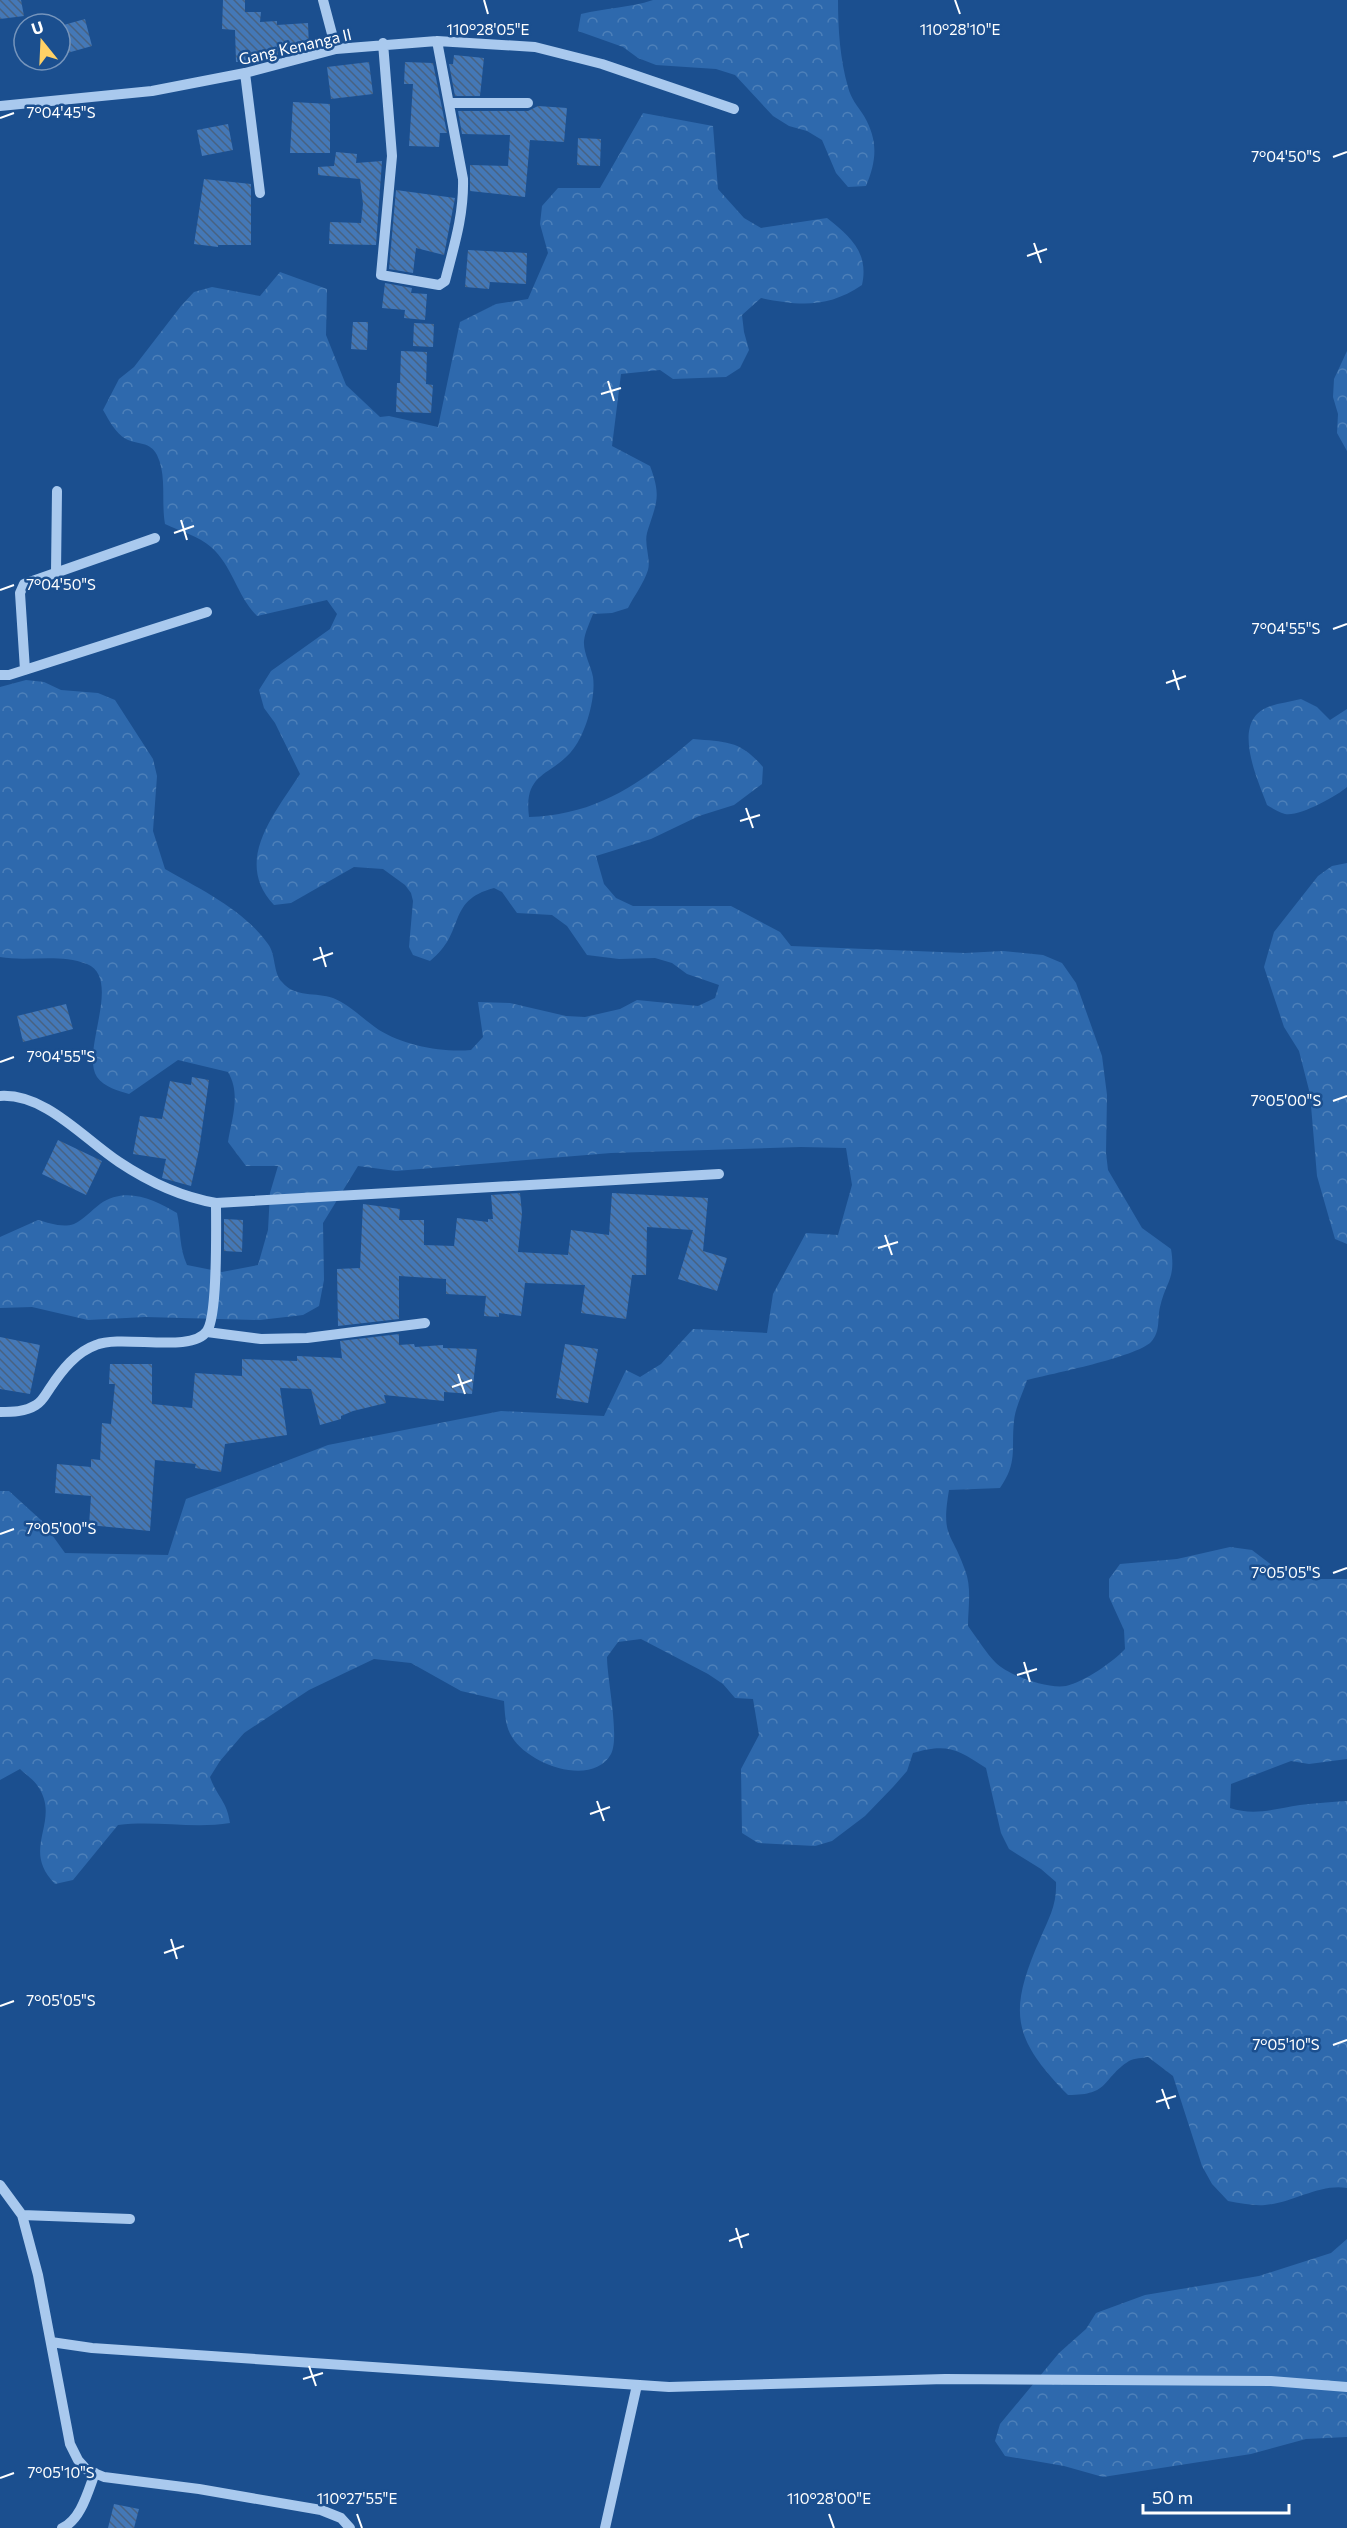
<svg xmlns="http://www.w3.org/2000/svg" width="1347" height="2528" viewBox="0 0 1347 2528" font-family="Commissioner,sans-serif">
<defs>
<pattern id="forest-crowns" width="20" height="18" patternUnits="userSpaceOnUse" patternTransform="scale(1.5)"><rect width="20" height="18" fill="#2e69ad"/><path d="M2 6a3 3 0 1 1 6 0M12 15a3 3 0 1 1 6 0" fill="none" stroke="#4d80b9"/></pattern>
<pattern id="building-back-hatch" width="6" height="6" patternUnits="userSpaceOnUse" patternTransform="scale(1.5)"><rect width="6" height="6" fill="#4478b7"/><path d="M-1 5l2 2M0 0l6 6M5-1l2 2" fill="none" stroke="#486282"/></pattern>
</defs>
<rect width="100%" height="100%" fill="#1b4f8f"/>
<path fill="url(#forest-crowns)" d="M653,0H838C838,29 840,59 848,87C851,99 857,105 864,116C878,140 877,160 866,186L848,187L836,173L822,140L807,131L789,126L773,116L735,75L716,69L656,65L638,58L623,47L578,31L581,14C605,8 629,8 653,0Z
M643,113L713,126L718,189L744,218L761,228L827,218C851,237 869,253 862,285C828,308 800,306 761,298L742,315L744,332L749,350L740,368L726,377L673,379L660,370L621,374L612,446L650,466C662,498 656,503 647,533C644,545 651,559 648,570C644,583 634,596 628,608L612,613L593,614C590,622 585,632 584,641C583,652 591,666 593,677C596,697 586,732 574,748C553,777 523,770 529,817C598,815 643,782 693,739C726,742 740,740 763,767L762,784L734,805L699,816L651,839L596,856L604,884L616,898L633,906H731L780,932L791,946L965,953L1003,951L1043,955L1062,963L1076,983L1102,1056L1107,1095L1106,1153L1108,1170L1142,1228L1171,1249C1176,1279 1166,1281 1160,1307C1157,1319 1161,1331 1151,1342C1136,1357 1051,1374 1027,1380C1023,1393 1015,1408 1014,1421C1011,1450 1018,1462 1000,1488L949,1490C941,1538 951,1530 965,1570C972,1588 968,1608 968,1626C977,1638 986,1653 996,1663C1010,1676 1047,1689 1066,1686C1084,1682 1113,1662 1125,1649L1124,1630L1109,1597V1579L1120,1564L1177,1559L1230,1547L1252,1550L1281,1572L1298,1579H1347V1759L1309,1764L1291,1761L1231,1784L1230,1808C1254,1816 1275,1809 1300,1805C1315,1803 1331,1802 1347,1801V2188C1321,2183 1292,2203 1265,2205C1253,2206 1240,2203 1228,2201L1212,2184L1202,2166L1173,2076L1148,2057C1143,2058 1134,2058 1129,2061C1101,2079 1111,2095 1068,2095C1012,2038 1008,2012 1040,1939C1049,1918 1057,1905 1056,1882L1041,1869L1009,1849L1001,1833L986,1768C957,1749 947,1743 913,1753L907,1771L893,1787L865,1816L832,1841L815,1846L758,1843L742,1833L741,1769L759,1735L753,1699L735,1698L723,1684L708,1674L641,1639L618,1642L607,1657C607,1679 620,1737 611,1754C592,1788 528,1764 512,1737C505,1726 505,1714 504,1701L461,1691L411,1663L374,1659L309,1690L244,1733L220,1761L210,1777C217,1797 227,1801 230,1823C193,1829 155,1820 118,1825L73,1880L55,1884C19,1848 63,1821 37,1785C33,1779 25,1774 20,1769L0,1780V1491H9L42,1521L65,1553L168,1555L186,1499L328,1445L501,1411L604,1416L626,1370L640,1377L661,1364L693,1329L767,1333L773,1294L806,1233L838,1235L852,1185L846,1148L801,1147L611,1153L396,1171L358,1166L323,1223L324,1280L319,1306L303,1315L260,1320L145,1317L88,1320L32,1307L0,1308V1237L38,1220C49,1223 62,1228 74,1224C83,1220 92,1210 100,1204C125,1186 154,1199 177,1213C181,1231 179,1248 187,1265L222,1272L258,1265L268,1230L270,1193L278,1166H246L228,1142C232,1118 241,1094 228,1072L178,1060L129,1094C119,1091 104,1087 97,1077C80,1052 123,979 87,964C58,953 29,962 0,957V687L26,680L44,682L61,690L98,693L115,700L153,759L157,776L153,831L165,869C200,889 244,910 268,944C276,954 273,973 282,982C295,998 316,992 333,998C349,1004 364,1020 379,1030C403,1045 443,1053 471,1050L483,1037L478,1002L510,1003L566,1016L585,1017L620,1009L637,1000L698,1006L715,998L719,985L687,974L672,963L655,958L619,959L587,955L567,926L552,915L517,913L502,892L494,888C445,901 467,932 430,961L413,955L409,947L413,901L411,893L405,885L383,869L354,867L291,903L274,905C233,861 274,815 300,774L275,723L264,708L259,690L271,671L330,629L337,614L327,600L257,616C237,596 232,565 211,547C199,536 179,531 165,524C161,502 167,475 157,455C150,441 137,445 126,439C115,433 109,420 103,410L119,379L134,367L181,306L194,292L212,287L260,296L280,272L327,289L326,335L346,385L380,417L389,416L438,427L460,322L496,304L528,299L548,253L540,224L542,206L558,188H600Z
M1347,351V451L1337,433L1338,414L1333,397L1334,379Z
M1301,699L1317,707L1330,720L1347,709V787C1337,796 1299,817 1285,814C1279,813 1272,808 1267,805C1258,780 1230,722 1268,707C1278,703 1290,702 1301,699Z
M1347,863V1244L1335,1239L1317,1176L1310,1094L1299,1051L1284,1027L1264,967L1274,932L1318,876L1332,866Z
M1347,2239V2437L1306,2439L1251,2454L1103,2477L1064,2466L1005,2456L995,2441L1000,2424L1059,2353L1086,2329L1096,2313L1145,2295L1259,2276L1331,2253Z"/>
<path fill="url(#building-back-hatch)" d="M0,0H21L24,16L0,19Z
M223,0H245V12H261L260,22L277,21V25L308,23L309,48L278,52V55L259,56V61L236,62L235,30L222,29Z
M85,19L92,46L60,55V26Z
M454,55L484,58L480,96H455L449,64H453Z
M369,62L373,94L331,99L327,67Z
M405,62L433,63L447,133H440L439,147L409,146L413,84H404Z
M293,102L330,104V153H290Z
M538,106L567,108L564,142L530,140L525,197L470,191V165L508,166L510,135L462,134L458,111H528Z
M228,124L233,150L202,156L197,130Z
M578,138L601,139L600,166L577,165Z
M336,152L357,154L356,163L382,161L376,245L329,244L330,222L361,223L363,204L360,179L318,175V167L334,166Z
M204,179L251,184V245H218V247L194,244Z
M396,190L455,198L444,255L416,248L413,273L389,269Z
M468,250L527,253L526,284L490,282L489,289L465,287Z
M385,283L412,288L411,293L427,294L425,320L404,318L405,310L382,308Z
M353,322H368L367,350L351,349Z
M414,323L434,324L433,347L413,346Z
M401,351L427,352L426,384L433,385L431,413L396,412L397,383H400Z
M66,1004L73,1029L23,1042L17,1016Z
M192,1077L209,1080L199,1150L191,1186L162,1178L166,1159L133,1154L140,1116L162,1119L170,1081L191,1085Z
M58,1140L102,1161L86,1195L42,1174Z
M520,1193L522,1213L518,1252L568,1255L571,1230L609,1235L612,1193L708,1198L703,1251L727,1258L717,1291L678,1279L693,1230L647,1227L646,1275H632L626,1319L581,1313L585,1285L525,1283L521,1316L499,1313V1317L484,1316L486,1296L446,1294V1279L399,1276V1319L338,1326L337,1269L360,1268L363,1204L400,1209L399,1220H424V1245L454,1246L457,1218L488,1222V1219H493L491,1195Z
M224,1219L243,1220L242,1252L224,1251Z
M399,1334V1345L414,1344L415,1347L443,1345V1348L477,1349L472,1394L444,1392V1401L384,1395L386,1403L353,1411L341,1416V1419L320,1425L311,1389L280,1388L287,1435L225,1444L221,1472L195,1468L196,1464L155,1460L150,1531L89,1525L91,1496L55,1493L57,1464L91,1467V1459L100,1460L102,1423L111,1424L115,1384H109L110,1364H152V1404L192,1408L195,1373L242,1376V1359L297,1361V1356L342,1358L340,1341Z
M0,1337L40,1345L30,1394L0,1389Z
M565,1344L598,1349L588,1403L556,1398Z
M114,2504L139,2509L134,2528H108Z"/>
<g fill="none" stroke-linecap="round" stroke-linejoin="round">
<path stroke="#a9c9ee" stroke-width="10" d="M323,0L336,49
M383,43L392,156L381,275L439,285L445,281C454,246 464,215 463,179L437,41
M245,73L260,193
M450,103H528
M0,106L152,91L245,73L336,49L437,41L535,47L602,64L734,109
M56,572L57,491
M25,670L20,593L24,584L155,538
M0,675H9L207,612
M0,1096C45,1093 84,1139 119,1162C149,1182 181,1197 216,1203L719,1174
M207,1332L261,1339L307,1338L425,1323
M0,1412C12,1412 25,1412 36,1405C42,1402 46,1394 50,1388C62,1370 76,1352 96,1345C122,1334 192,1354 207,1331C218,1315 216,1226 216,1203
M0,2185L22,2215L38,2275L70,2444L78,2460L87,2470L104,2477L199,2489L321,2510L341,2518L350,2528
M22,2215L130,2219
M51,2342L92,2348L669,2387L945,2379L1271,2381L1347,2387
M62,2528C81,2520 88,2491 95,2473
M605,2528L637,2385"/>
</g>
<path fill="none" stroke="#fff" stroke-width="2" d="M484,0L488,14M955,0L960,14M0,118L14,113M1333,157L1347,152M1034,243L1041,263M1027,256L1047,249M608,381L614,401M601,394L621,388M181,520L187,540M174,533L194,526M0,590L14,585M1333,629L1347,624M1173,670L1179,690M1166,683L1186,676M746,808L753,828M740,821L760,815M320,947L326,967M313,960L333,953M0,1062L14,1057M1333,1101L1347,1096M885,1235L892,1255M878,1248L898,1242M458,1374L465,1394M452,1387L472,1380M0,1534L14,1529M1333,1573L1347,1568M1024,1662L1030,1682M1017,1675L1037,1669M597,1801L604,1821M590,1814L610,1807M171,1939L177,1959M164,1953L184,1946M0,2006L14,2001M1333,2045L1347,2040M1162,2089L1169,2109M1156,2102L1176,2096M736,2228L742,2248M729,2241L749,2234M309,2366L316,2386M303,2379L323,2373M0,2478L14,2473M357,2514L362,2528M829,2514L834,2528"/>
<g text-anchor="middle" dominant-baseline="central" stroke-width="5" stroke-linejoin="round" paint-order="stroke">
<g font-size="16" fill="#fff" stroke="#1b4f8f">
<text transform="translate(295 46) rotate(-13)">Gang Kenanga II</text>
</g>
</g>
<g font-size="15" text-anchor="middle" fill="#fff" stroke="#1b4f8f" stroke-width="5" stroke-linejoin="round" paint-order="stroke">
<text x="488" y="35">110°28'05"E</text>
<text x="960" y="35">110°28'10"E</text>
<text x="61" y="118">7°04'45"S</text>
<text x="1286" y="162">7°04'50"S</text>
<text x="61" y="590">7°04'50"S</text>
<text x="1286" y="634">7°04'55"S</text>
<text x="61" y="1062">7°04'55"S</text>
<text x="1286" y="1106">7°05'00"S</text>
<text x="61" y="1534">7°05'00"S</text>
<text x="1286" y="1578">7°05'05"S</text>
<text x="61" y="2006">7°05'05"S</text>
<text x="1286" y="2050">7°05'10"S</text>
<text x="61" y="2478">7°05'10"S</text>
<text x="357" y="2504">110°27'55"E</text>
<text x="829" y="2504">110°28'00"E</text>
</g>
<g transform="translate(42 42) rotate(342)"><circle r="28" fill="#1b4f8f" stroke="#7695bc" stroke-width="1.5"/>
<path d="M0-4.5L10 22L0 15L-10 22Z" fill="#ffd166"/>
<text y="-9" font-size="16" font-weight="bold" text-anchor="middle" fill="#ffffff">U</text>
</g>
<path d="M1143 2504v9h146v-9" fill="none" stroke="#ffffff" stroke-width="3"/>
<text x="1152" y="2504" font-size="18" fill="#ffffff" stroke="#1b4f8f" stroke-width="4.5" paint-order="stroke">50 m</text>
</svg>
